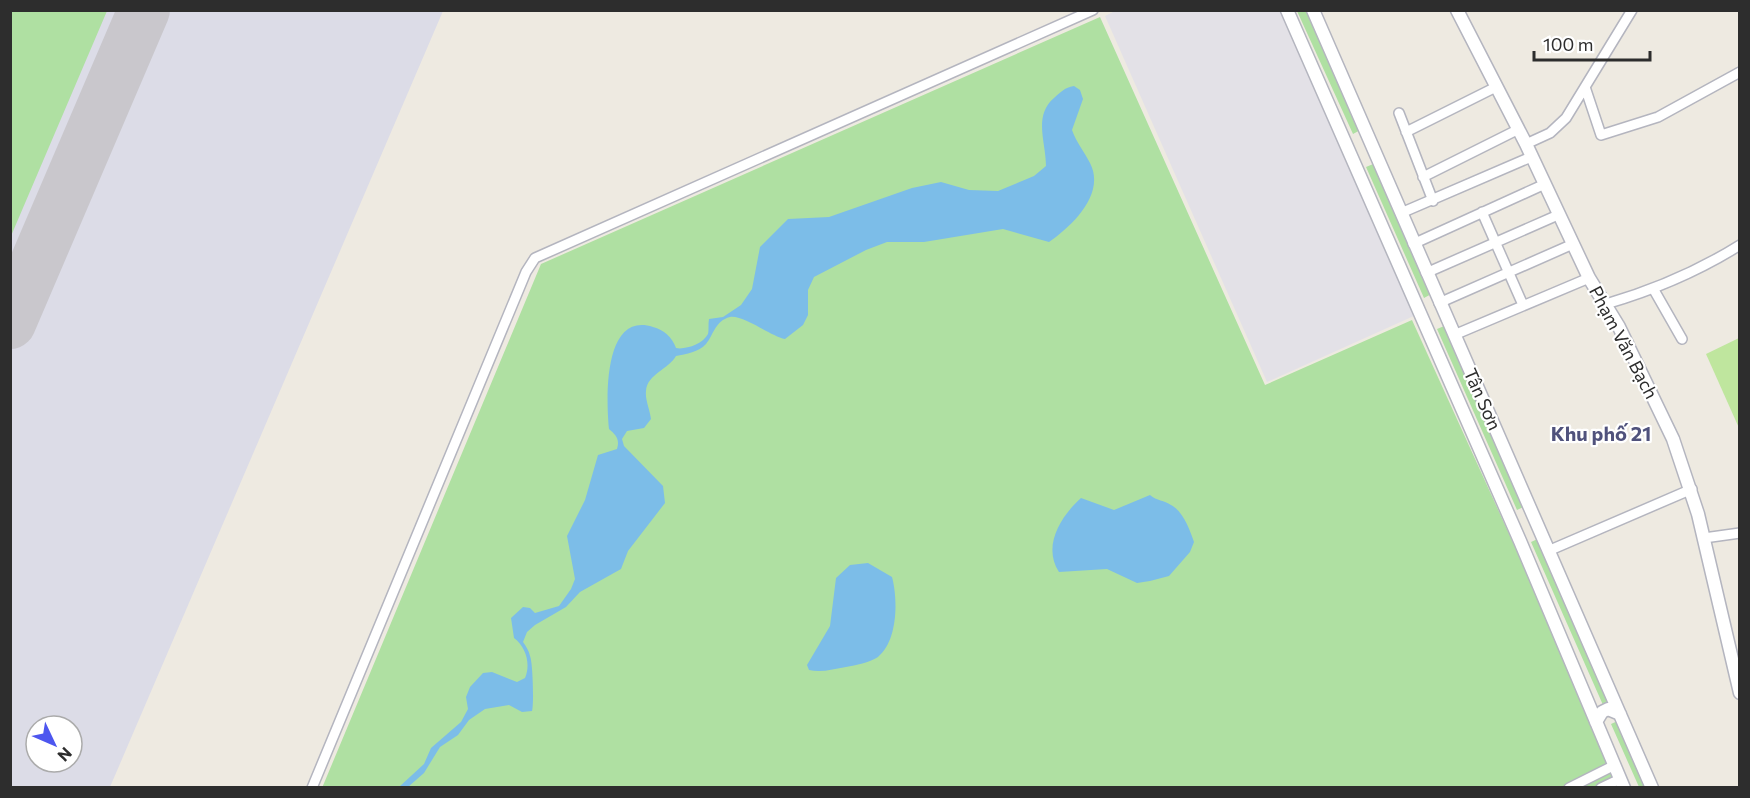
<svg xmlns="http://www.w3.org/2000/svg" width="1750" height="798" viewBox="0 0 1750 798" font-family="Commissioner,sans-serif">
<rect width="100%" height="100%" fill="#eeeae1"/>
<path fill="#e3e1e7" d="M1117,10L1282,11L1416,315L1267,382L1105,16Z"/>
<path fill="#dcdce7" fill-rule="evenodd" d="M10,11H443L110,787H11ZM36,726H72V762H36Z"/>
<path fill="#afe0a2" d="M11,10L107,11L11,236L10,11Z
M1297,11H1312L1364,128L1353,134Z
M1100,17L1265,385L1412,320L1624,787L322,788L541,264Z
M1378,162L1435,292L1424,298L1366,167Z
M1449,324L1530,504L1517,510L1437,329Z
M1544,536L1615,700L1603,705L1531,542Z
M1622,719L1652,787H1639L1611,724Z"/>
<path fill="#bfe69e" d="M1739,338V428L1706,354Z"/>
<path fill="#7cbde8" d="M1074,86L1080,90L1083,99L1072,130C1076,142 1084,151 1090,163C1106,194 1072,226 1049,242L1003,229L924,242H887L866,250L814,277L808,290V315L803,325L785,339C770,336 744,315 730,317C715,321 714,334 706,344C699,352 686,354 676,356C669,369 647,374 646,391C645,400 650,410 651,419L644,428L627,431L622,439L624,446L663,486L665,503L628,551L621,569L580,592L566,607L535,625L527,632L523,642C526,646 529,651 530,656C533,663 534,706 532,711L522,712L509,705L485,709L469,720L458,735L440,747L424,773L408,787H399L424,764L431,748L461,722L468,709L466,697L470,687L483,673L492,672L517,682L525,678C531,664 526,647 514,638L511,618L523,607L530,608L535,613L559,606L571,589L575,579L567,536L585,500L598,455L617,449C620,439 616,435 609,429C606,399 603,311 653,327C664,330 672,337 676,348C685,350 703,344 708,334C709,330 708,324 709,319L723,317L741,305L752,289L760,247L788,219L829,217L912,188L941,182L969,190L998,191L1034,176L1046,166C1046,142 1033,116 1054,98C1062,91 1064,88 1074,86Z
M1150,495C1157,501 1164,500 1171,505C1183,511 1190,530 1194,542L1190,552L1169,576L1150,581L1137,583L1107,569L1059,572C1042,546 1061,516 1081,498L1114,510Z
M868,563L892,577C898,599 898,641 878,657C869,663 856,665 846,667C834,669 821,673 809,670L807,665L830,626L836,578L850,565Z"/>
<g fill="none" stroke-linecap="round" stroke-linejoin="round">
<path stroke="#c9c7cc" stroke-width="52" d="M10,323L144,10"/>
<g stroke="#b4b5bf" stroke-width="12">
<path id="street" d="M1585,87L1601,135L1658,117L1740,72
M1399,113L1433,201
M1406,132L1496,87
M1526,144L1550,133L1566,118L1632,10
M1423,177L1519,129
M1482,212L1523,305
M1401,213L1531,157
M1413,244L1545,184
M1426,273L1558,215
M1654,290L1682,339
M1439,303L1573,244
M1606,304C1654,290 1697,272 1740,245
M1454,335L1589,278
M1704,538L1740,533
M1548,551L1692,489
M312,788L526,272L535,258L1093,10
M1569,788L1613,766
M1601,788L1620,779"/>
</g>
<g stroke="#b4b5bf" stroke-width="15">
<path id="secondary" d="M1287,10L1520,541L1624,788
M1313,10L1652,788
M1457,10L1526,144L1589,278L1619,327L1673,439L1698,514L1740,693
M1596,722L1602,712L1608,709L1620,714"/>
</g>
<use href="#street" stroke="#fff" stroke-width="9"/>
<use href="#secondary" stroke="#fff" stroke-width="12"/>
</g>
<g text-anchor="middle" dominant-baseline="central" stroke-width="4.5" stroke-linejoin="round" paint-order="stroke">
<g font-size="18" fill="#2d2d2d" stroke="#fff">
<text transform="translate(1624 342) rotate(62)">Phạm Văn Bạch</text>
<text transform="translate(1483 399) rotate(66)">Tân Sơn</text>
</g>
<g font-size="20" font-weight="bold" fill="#50527c" stroke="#fff">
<text x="1601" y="433">Khu phố 21</text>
</g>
</g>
<rect width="1750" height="798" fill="none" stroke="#2d2d2d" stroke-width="24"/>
<g transform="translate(54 744) rotate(134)"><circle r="28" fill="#ffffff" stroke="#ababab" stroke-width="1.5"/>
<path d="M0-4.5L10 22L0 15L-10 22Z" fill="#4d56ef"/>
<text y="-9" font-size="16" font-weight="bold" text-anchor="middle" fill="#2d2d2d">N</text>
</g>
<path d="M1534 51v9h116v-9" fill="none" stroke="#2d2d2d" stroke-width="3"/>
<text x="1543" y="51" font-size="18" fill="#2d2d2d" stroke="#ffffff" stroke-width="4.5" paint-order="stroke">100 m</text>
</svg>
